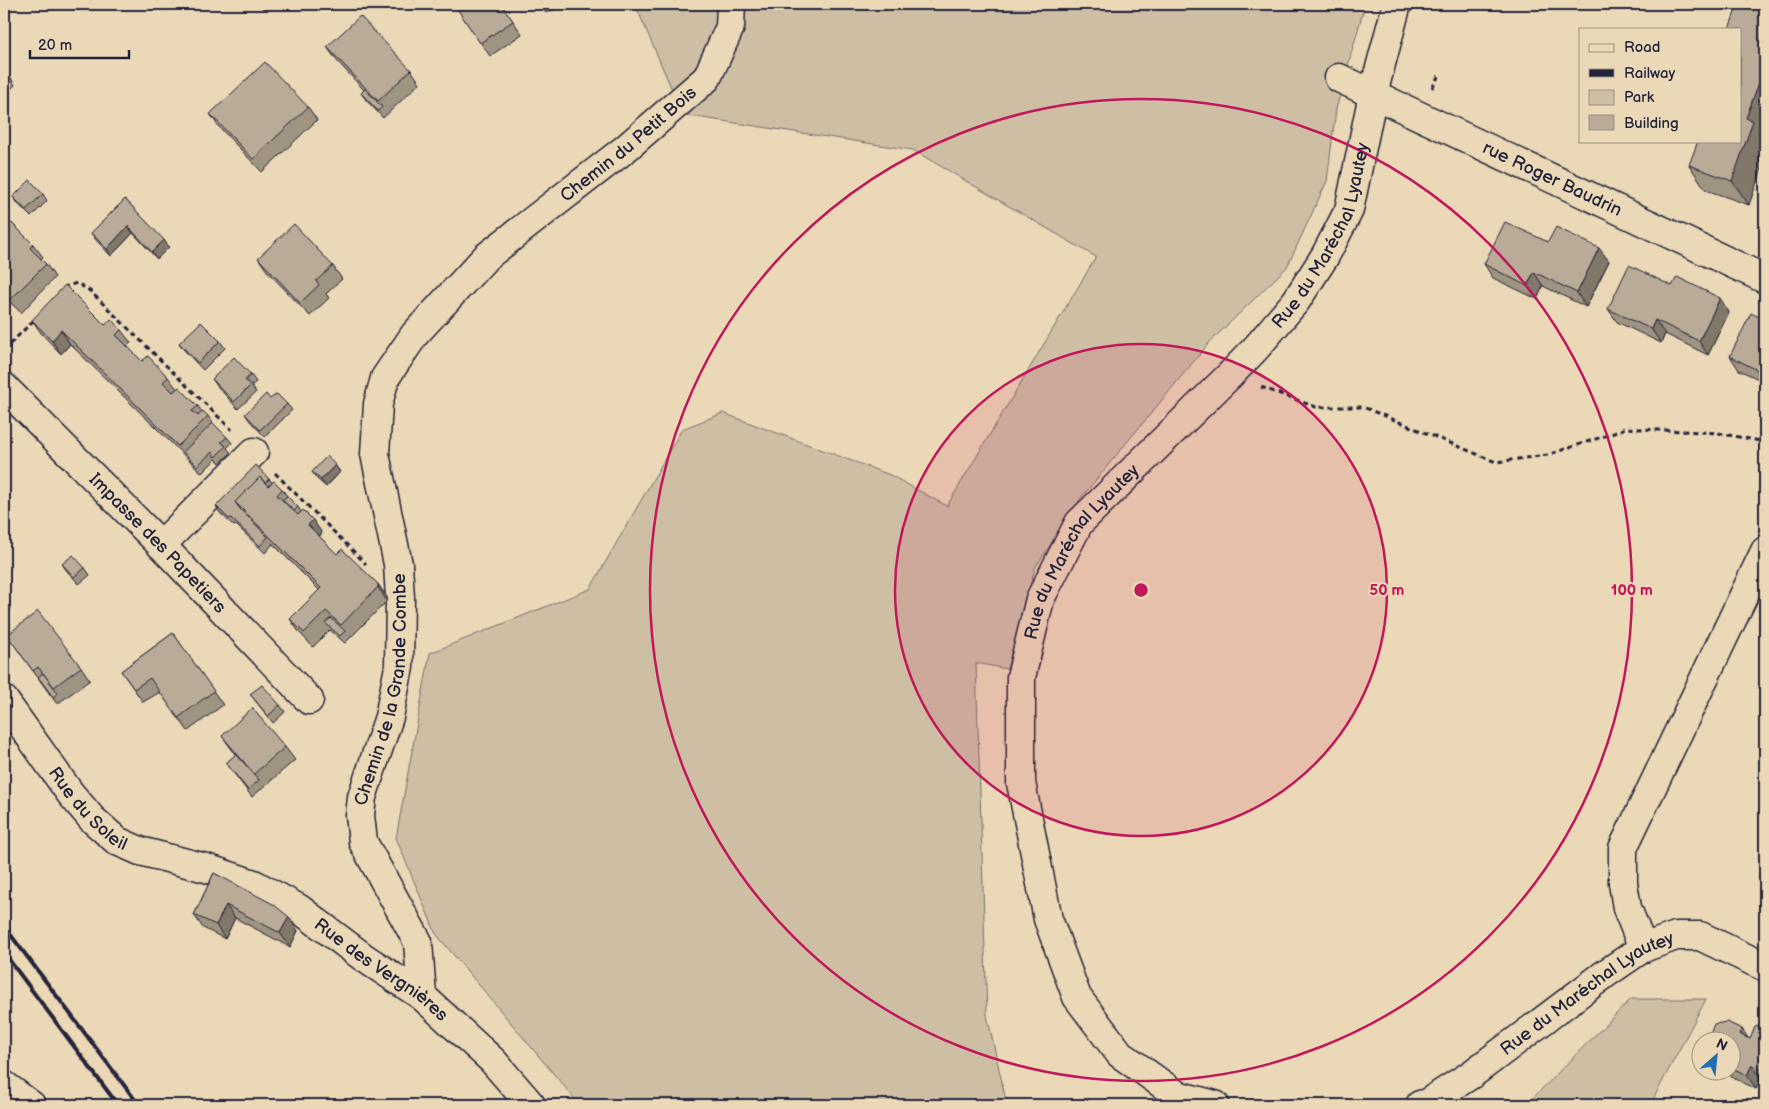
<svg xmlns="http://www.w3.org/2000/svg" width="1769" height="1109" viewBox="0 0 1769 1109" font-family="'Balsamiq Sans',sans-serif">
<rect width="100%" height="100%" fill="#ebd8b6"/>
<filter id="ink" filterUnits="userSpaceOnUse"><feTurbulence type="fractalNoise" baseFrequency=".02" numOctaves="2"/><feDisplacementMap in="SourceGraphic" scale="10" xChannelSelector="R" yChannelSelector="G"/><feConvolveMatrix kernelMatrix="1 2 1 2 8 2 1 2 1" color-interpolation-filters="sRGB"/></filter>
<g filter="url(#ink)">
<path fill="#cebea4" stroke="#787070" d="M635,4H1365L1336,109L1327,181L1287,267L1209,343L1081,498L1035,568L1007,669L976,663L987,1015L1007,1105H580L436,934L396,838L430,653L590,589L682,429L723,413L890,475L947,506L1096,257L913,150L683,115Z
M1631,999H1706L1650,1105H1526Z"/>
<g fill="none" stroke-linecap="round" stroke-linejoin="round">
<g stroke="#22223b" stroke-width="31">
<g id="minor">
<path id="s1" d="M1339,78L1765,279"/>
<path id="s2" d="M4,387L161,545L309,700"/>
<path d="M161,545L254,452"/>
<path id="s3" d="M4,700L70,793L92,819L117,841L140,851L206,868L254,884L298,908L363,957L422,996L493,1061L531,1105"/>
<path d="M1643,948L1627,908L1623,883V848L1765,551"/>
<path id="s4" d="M422,996L418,942L363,842L360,815L362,797L389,717L399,667L400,598L398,564L375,454L378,404L385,378L415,334L486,257L625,149L707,78L730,27L731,4"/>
<path d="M4,1085L31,1105"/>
<path id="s5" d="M1215,1105L1177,1095L1120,1054L1077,997L1048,919L1021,783V677L1040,599L1079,523L1229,376L1256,348L1296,301L1325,256L1349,210L1373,94L1397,4"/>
<path id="s6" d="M1420,1105L1427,1103L1472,1074L1605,974L1643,948L1676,936H1700L1765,967"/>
</g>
</g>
<path stroke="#22223b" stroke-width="3" stroke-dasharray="5 4" stroke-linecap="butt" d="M1432,88L1439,75
M64,289L67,286L77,283L90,291L232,430
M4,350L35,319
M1261,387L1316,407H1363L1496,462L1547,455L1614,433L1625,428L1718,433L1765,442
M275,473L366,564"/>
<use href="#minor" stroke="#ebd8b6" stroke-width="28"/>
<path stroke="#22223b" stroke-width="4" d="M4,926L139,1105
M4,953L118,1105"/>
</g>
<path fill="#9f9382" stroke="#22223b" d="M259,4H269L263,9Z
M454,4H501L522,34L490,56Z
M539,4H566L546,13Z
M327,47L411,70L420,83L383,118L366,100L361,93L364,90L337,61Z
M4,71L11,78L15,85L4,96Z
M308,107L317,120L262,172L219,127L210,114Z
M1740,141L1749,205L1706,190L1689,165Z
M43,194L47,201L31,217L18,204L13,197Z
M125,199L169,247L157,259L133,233L111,256L96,240L91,233Z
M4,221L9,226L33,244L43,257L41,259L46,264L55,277L21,313L4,296Z
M1548,242L1609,261L1586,307L1543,286L1537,299L1493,278L1484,264Z
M258,258L333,266L342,279L326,294L329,298L310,316L267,271Z
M1672,286L1729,312L1708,355L1665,334L1661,343L1617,322L1608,309Z
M32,320L105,325L121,330L131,343L127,346L142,361L168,377L177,389L198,406L202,412L208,416L213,423L227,437L232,443L227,448L231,453L220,463L216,459L202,473L70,344L61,354L41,333Z
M1765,320V382L1739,370L1730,356Z
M220,341L225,348L203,370L184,350L179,343Z
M251,375L256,382L251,386L256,392L238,409L217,386L212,379Z
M270,399L287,404L292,410L265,437L250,421L245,414Z
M335,465L340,472L326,487L317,479L312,472Z
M269,479L272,482L282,489L287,496L298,507L301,512L322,533L319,537L337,554L342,549L387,597V601L345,643L330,630L313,647L299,632L290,619L319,590L272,543L273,544L265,553L236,525L234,526L220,513L216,506Z
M62,564L85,568L90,575L79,584L67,571Z
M4,599L11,609L4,614Z
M173,633L223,705L188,731L160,692L143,702L121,671Z
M7,635L81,667L90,680L57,704Z
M250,694L280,705L285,712L273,723Z
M222,736L285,747L295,760L252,797L226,763L236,755Z
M214,873L289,917L298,931L290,947L235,918L225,939L203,928L194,915Z
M1765,1024V1080L1761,1078L1756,1089L1732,1077L1729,1072H1732V1042L1742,1029L1748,1039H1750Z"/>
<path fill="#82786a" stroke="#22223b" d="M1765,66V160L1749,205L1732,181L1746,118Z
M128,226L133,233L111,256L107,249Z
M164,240L169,247L157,259L152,252Z
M1599,248L1609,261L1586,307L1577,293Z
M1534,272L1543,286L1537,299L1527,286Z
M1720,298L1729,312L1708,355L1699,341Z
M1655,320L1665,334L1661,343L1651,329Z
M61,330L70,344L61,354L52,341Z
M335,465L340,472L326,487L321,480Z
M313,520L322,533L317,539L308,525Z
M378,584L387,597V601L378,587Z
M226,905L235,918L225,939L216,925Z
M289,917L298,931L290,947L280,933Z
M1742,1029L1751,1042L1739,1034Z
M1752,1065L1761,1078L1756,1089L1747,1075Z"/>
<path fill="#b9ab97" stroke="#22223b" d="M454,4H501L513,21L480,43Z
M1738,4H1765V66L1746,118L1753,121L1732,181L1689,165L1698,141H1740V29H1729Z
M360,16L411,70L378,101L327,47Z
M265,62L308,107L253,159L210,114Z
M4,71L11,78L4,85Z
M365,89L382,107L378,111L361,93Z
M30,180L43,194L26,210L13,197Z
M125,199L164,240L152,252L128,226L107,249L91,233Z
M4,221L9,226L12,223L33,244L30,248L46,264L11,299L4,292Z
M1505,222L1548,242L1556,227L1599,248L1577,293L1534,272L1527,286L1484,264Z
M294,224L333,266L316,281L319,285L300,303L258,258Z
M1629,265L1672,286L1677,277L1720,298L1699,341L1655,320L1651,329L1608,309Z
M65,285L105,325L111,319L121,330L116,335L142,361L148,356L168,377L163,382L173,392L179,387L198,406L192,411L198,416L203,411L208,416L178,446L61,330L52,341L32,320Z
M1751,313L1765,320V374L1730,356Z
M201,322L220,341L198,363L179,343Z
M234,357L251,375L245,380L251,385L234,402L212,379Z
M266,394L270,399L277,394L287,404L260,430L245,414Z
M213,423L227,437L221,442L226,446L215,457L212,452L197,466L183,452Z
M327,456L335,465L321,480L312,472Z
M256,465L269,479L265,483L260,477L235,502L240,509L268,537L260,546L231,518L229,519L216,506Z
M260,477L268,486L274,481L282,489L277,495L298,515L303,510L313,520L308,525L337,554L342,549L378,584V587L341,625L326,611L304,633L290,619L321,588L235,502Z
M287,496L298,507L294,511L282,500Z
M73,555L85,568L74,577L62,564Z
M38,611L81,667L54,687L38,667L33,671L7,635Z
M331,618L345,631L340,636L325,623Z
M173,633L214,691L178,718L150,678L134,689L121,671Z
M43,673L58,693L53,697L38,677Z
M262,685L280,705L268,716L250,694Z
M252,708L285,747L254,774L222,736Z
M236,754L259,780L248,790L226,763Z
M214,873L273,904L289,917L280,933L226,905L216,925L194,915Z
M1727,1022L1742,1029L1739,1034L1750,1039L1755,1027L1765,1024V1071L1752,1065L1747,1075L1732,1068V1042H1707L1714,1024Z"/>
</g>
<circle cx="1141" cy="590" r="246" fill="#c2185b" fill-opacity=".12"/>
<g fill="none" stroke="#c2185b" stroke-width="2.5">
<circle cx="1141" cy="590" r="246"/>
<circle cx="1141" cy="590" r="491"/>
</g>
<g text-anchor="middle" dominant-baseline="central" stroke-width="4" stroke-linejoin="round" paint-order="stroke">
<g font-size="18" fill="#22223b" stroke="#ebd8b6">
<text stroke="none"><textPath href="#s4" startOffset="981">Chemin du Petit Bois</textPath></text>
<text stroke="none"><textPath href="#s1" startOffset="236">rue Roger Baudrin</textPath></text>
<text stroke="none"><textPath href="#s5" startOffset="1056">Rue du Maréchal Lyautey</textPath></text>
<text stroke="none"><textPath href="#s2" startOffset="219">Impasse des Papetiers</textPath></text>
<text stroke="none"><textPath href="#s5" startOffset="651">Rue du Maréchal Lyautey</textPath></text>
<text stroke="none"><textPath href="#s4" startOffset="324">Chemin de la Grande Combe</textPath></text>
<text stroke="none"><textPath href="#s3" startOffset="138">Rue du Soleil</textPath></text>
<text stroke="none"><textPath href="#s3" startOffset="479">Rue des Vergnières</textPath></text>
<text stroke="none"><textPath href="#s6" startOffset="202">Rue du Maréchal Lyautey</textPath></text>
</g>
</g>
<circle cx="1141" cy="590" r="8" fill="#c2185b" stroke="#ebd8b6" stroke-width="2.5"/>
<g font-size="15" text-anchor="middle" font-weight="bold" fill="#c2185b" stroke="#ebd8b6" stroke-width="4" stroke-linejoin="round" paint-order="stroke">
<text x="1387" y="595">50 m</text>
<text x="1632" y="595">100 m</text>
</g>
<rect width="1769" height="1109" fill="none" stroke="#ebd8b6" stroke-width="20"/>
<rect x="10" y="10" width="1749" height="1089" fill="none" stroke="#22223b" stroke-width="2" filter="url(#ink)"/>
<rect x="1579" y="28" width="162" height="115" fill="#ebd8b6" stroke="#9b8f85"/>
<rect x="1589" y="44" width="25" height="8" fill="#ebd8b6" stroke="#9b8f85"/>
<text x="1624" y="52" font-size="15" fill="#22223b">Road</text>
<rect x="1589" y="69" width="25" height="8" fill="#22223b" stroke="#9b8f85"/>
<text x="1624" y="78" font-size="15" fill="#22223b">Railway</text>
<rect x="1589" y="90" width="25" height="15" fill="#cebea4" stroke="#9b8f85"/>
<text x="1624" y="102" font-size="15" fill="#22223b">Park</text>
<rect x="1589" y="115" width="25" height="15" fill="#b9ab97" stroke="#9b8f85"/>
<text x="1624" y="128" font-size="15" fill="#22223b">Building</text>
<g transform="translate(1716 1056) rotate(27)"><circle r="24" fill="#ebd8b6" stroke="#9b8f85"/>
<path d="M0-4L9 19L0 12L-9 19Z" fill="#1f6fb2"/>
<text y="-8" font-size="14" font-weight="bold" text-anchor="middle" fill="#22223b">N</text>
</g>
<path d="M30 50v8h99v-8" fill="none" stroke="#22223b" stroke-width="2.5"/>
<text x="38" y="50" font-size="15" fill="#22223b" stroke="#ebd8b6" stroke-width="4" paint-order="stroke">20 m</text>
</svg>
